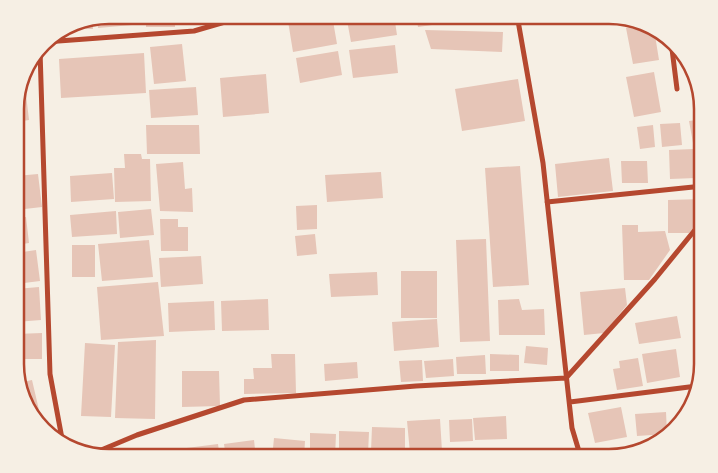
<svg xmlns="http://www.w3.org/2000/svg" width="718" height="473" viewBox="0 0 718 473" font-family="'Nunito Sans',sans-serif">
<rect width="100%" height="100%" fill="#f6efe4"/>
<path fill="#e6c5b7" d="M109,15H132V25L98,28L97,19Z
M146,15H175V27H146Z
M287,15H332L337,44L293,52Z
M346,15H394L397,35L351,42Z
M416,15H445L446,23L418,27Z
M461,15H504V23L461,25Z
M93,21V29H71Z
M644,26L654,29L659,60L633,64L626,28Z
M425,30L503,32L502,52L431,49Z
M182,44L186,81L154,84L150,47Z
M395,45L398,73L353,78L349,50Z
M338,51L342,75L300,83L296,58Z
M144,53L146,93L61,98L59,59Z
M654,72L661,112L634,117L626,77Z
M266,74L269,113L223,117L220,78Z
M518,79L525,121L462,131L455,89Z
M21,86H25L29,120L16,122V97Z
M196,87L198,115L151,118L149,90Z
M703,119V142L693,143L689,121Z
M680,123L682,145L662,147L660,124Z
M146,125H199L200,154H147Z
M653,125L655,147L640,149L637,127Z
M696,147H703V178L700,179Z
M694,149L696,178L670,179L669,150Z
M124,154H141L142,159H150L151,201L115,202L114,168H125Z
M609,158L613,191L558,197L555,164Z
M621,161H647L648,183H622Z
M183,162L185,189L192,188L193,212L160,211L156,164Z
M520,166L529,285L493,287L485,168Z
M381,172L383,198L327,202L325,175Z
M112,173L114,199L71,202L70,176Z
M38,174L42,207L16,210V176Z
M702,199L703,217L689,233H668V200Z
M317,205V229L297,230L296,206Z
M151,209L154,235L120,238L118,212Z
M116,211L117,234L72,237L70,215Z
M26,217L29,243L16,245V218Z
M160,219H178V227H188V251H161Z
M622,225H638V232L665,231L670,250L649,280H624Z
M315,234L317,254L297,256L295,236Z
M486,239L490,341L460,342L456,240Z
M149,240L153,277L102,281L98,244Z
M72,245H95V277H72Z
M36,250L40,281L16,284V253Z
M201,256L203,284L161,287L159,258Z
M401,271H437V318H401Z
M377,272L378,295L331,297L329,274Z
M158,282L164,336L101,340L97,287Z
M39,287L41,320L16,322V289Z
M625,288L627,305L604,333L584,335L580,292Z
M268,299L269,330L222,331L221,301Z
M519,299L522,310L544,309L545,335H499L498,300Z
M214,301L215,330L169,332L168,303Z
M703,308V340L696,341L693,309Z
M677,316L681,338L639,344L635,323Z
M437,319L439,347L394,351L392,322Z
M42,333V359H16V334Z
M156,340L155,419L115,418L118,342Z
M85,343L115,345L111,417L81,416Z
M526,346L548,348L547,365L524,363Z
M676,349L680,377L647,383L642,354Z
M271,354H295L296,393L244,394V379H254L253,368H272Z
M490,354L519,355V371H490Z
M485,355L486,374H457L456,357Z
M638,358L643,386L617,390L613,369L620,368L619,361Z
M453,359L454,376L426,378L424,361Z
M422,360L423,381L401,382L399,361Z
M357,362L358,378L325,381L324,364Z
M182,371H219L220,406L182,407Z
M32,380L39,410L28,412L18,383Z
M621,407L627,437L595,443L588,413Z
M666,412L667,434L637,436L635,414Z
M506,416L507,439L475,440L473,418Z
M440,419L442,451L410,453L407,421Z
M472,419L473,441L450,442L449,420Z
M372,427L405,428V452L371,451Z
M339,431L369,432L368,454L339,452Z
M310,433L336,434L335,457L310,456Z
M274,438L305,441L304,458H272Z
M254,440L256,458H226L224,444Z
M218,444L220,458H164L163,451Z"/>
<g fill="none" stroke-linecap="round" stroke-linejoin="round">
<path stroke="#b5482f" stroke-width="5" d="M517,15L543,163L572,428L581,458
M671,41L677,89
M45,42L194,31L249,15
M40,50L50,374L63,444
M673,54L681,52
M547,202L703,186
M570,402L697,386
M94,453L137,435L244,400L416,386L566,378L655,279L703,220"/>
</g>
<path d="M0 0H718V473H0ZM109 24H609A85 85 0 0 1 694 109V364A85 85 0 0 1 609 449H109A85 85 0 0 1 24 364V109A85 85 0 0 1 109 24Z" fill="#f6efe4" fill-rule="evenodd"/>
<path fill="none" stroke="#b5482f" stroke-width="2.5" d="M109 24H609A85 85 0 0 1 694 109V364A85 85 0 0 1 609 449H109A85 85 0 0 1 24 364V109A85 85 0 0 1 109 24Z"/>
</svg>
